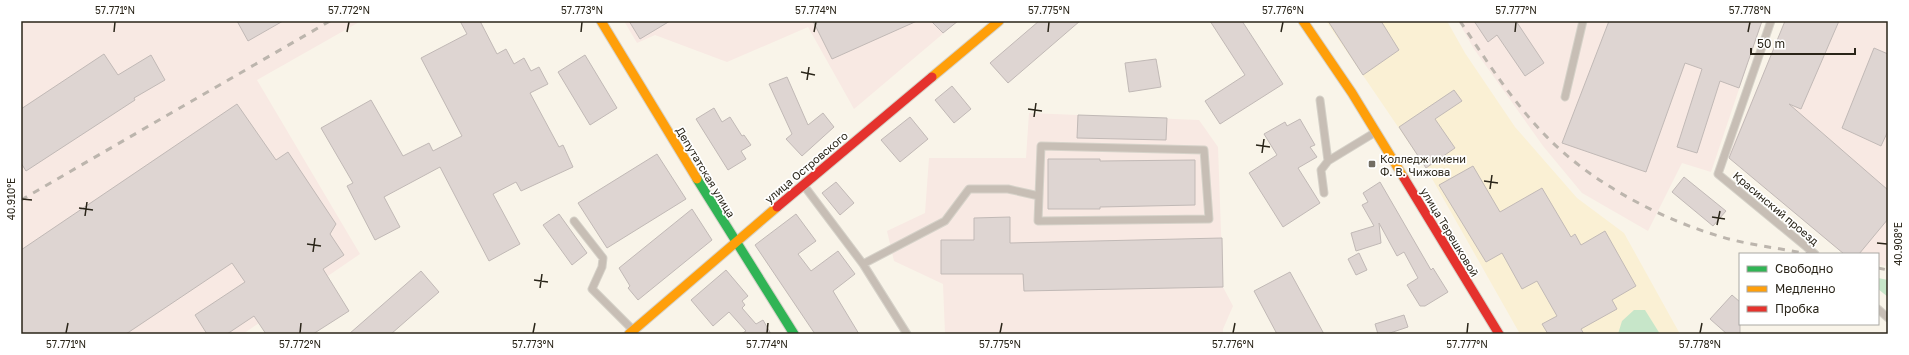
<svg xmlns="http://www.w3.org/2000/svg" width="1909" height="355" viewBox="0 0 1909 355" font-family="'Golos Text',sans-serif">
<rect width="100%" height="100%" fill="#f9f4e9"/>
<path fill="#f8e9e3" d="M21,21H361L257,80L360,254L243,334H21Z
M624,21H958L854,109L808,27L727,62L655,35L637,43Z
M1458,21H1762L1711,172L1682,163L1648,231L1582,193L1543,146L1474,49Z
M1785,21H1888V266L1878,265V254H1844L1728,157Z
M1029,113L1199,120L1218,147L1223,287L1233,306L1223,329V334H945L943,284L894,261L887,231L925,213L929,158H1026Z"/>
<path fill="#faf0d4" d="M1326,21H1447L1465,53L1515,127L1577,198L1624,233L1680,334H1520L1426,168Z"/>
<path fill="#c7e6c9" d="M1878,278L1888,280V297L1878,289Z
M1634,310H1645L1660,334H1618L1622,321Z"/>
<path fill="#ded5d2" stroke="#c1b9b6" d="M237,21H283L248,41Z
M460,21H480L497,54L506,49L514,64L524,58L531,71L539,67L548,84L530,93L559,147L563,145L573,167L521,191L516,182L493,194L520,244L489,261L440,167L384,197L400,227L375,240L347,186L353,183L321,128L371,100L403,156L429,143L433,151L462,136L421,58L467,34Z
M629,21H670L640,39Z
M813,21H917L832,59Z
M931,21H958L943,33Z
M1039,21H1080L1008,83L990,63Z
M1210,21H1242L1283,84L1220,124L1205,101L1245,75Z
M1328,21H1381L1399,50L1363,75Z
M1474,21H1516L1544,63L1525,76L1497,35L1488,42Z
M1609,21H1762L1739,88L1720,81L1697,153L1677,147L1702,69L1685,63L1646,172L1562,143Z
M1785,21H1839L1801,109L1789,104L1888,190V219L1859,254H1844L1729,158Z
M1874,48L1888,54V131L1881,146L1842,128Z
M104,54L118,75L151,55L165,80L134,98L135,100L26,171L21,163V109Z
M585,55L617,108L590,125L558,72Z
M1156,59L1161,87L1129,92L1125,63Z
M787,77L808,125L823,113L834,127L802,156L786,139L792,134L769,84Z
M952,86L971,109L954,123L935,100Z
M1454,90L1462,101L1435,119L1455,148L1426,168L1399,127Z
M237,104L276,160L288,152L336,224L330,234L344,255L323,269L349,311L313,334H266L254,316L227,334H207L195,315L245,282L232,263L126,334H21V250Z
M714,108L722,122L730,117L742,136L744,135L751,145L741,151L746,159L728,170L696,119Z
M1078,115L1167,118L1166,140L1077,138Z
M910,117L928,139L900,162L881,140Z
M1300,119L1315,145L1310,147L1317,157L1298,168L1320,203L1283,227L1249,173L1277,155L1264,134L1285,122L1287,126Z
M657,154L686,199L607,248L578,203Z
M1048,159H1100V161L1195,160V205L1100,207V209H1048Z
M1473,166L1500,212L1542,188L1571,237L1575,234L1581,245L1605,231L1636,286L1612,300L1617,309L1581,329L1584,334H1548L1542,324L1557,316L1537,281L1522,289L1502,253L1486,262L1439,185Z
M1684,177L1726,211L1713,226L1672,192Z
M836,182L854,203L840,215L822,193Z
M1380,182L1431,270L1433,268L1448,292L1425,306H1420L1407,285L1418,278L1404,252L1397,256L1379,223L1381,243L1356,251L1351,233L1374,226L1362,205L1368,202L1363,193Z
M692,209L712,240L638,300L628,288L630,286L619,268Z
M559,214L587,253L572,265L543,225Z
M796,214L816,241L798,254L811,271L838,251L855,274L833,291L859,334H815L755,245Z
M1010,217V243L1222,238L1223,287L1024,291L1023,274H941V240H974V218Z
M1359,253L1367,270L1356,275L1348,259Z
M726,270L748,296L742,301L745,305L742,308L756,324L763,320L771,334H741L746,331L729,312L713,326L691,300Z
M421,271L439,292L391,334H349Z
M1290,272L1324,334H1277L1254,291Z
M1732,295L1740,302V334H1727L1710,319Z
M1404,315L1408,327L1387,334H1378L1375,324Z"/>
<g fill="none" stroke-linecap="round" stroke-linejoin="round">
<g stroke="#d6d2c9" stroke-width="9">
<path id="lane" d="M1771,21L1718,174L1815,254
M1565,97L1583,21
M1320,100L1328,161L1321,170L1324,193
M1328,161L1374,133
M805,187L863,264L907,334
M574,221L603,258L602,267L592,289L632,329
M863,264L945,221L969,189H1008L1039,196L1038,221L1209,219L1204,150L1041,146L1039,196
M1878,309L1888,318"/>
</g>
<g stroke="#d6d2c9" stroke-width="11">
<path id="fast" d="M697,179L794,334"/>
</g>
<g stroke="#d6d2c9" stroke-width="11">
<path id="slow" d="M601,21L697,179
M1303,21L1352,93L1404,178
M932,77L999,21
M629,334L777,207"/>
</g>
<g stroke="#d6d2c9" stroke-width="11">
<path id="jam" d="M1404,178L1499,334
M777,207L932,77"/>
</g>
<use href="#lane" stroke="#c7beb5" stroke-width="7"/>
<use href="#fast" stroke="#30b455" stroke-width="9"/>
<use href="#slow" stroke="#ff9f0a" stroke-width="9"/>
<use href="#jam" stroke="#e5322d" stroke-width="9"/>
<path stroke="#bcb5ad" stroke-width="3" stroke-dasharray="7 7" stroke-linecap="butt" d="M1460,21C1486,60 1512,101 1545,135C1590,182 1660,219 1722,237C1749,245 1779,248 1808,254
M21,200L330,21
M1878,268L1888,270"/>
</g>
<path fill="none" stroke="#2a2519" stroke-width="1.5" d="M114,32L115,22M347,32L349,22M581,32L582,22M814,32L816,22M1048,32L1049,22M1281,32L1283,22M1515,32L1516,22M1748,32L1750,22M801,72L815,75M807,80L809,67M1028,109L1042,111M1034,117L1036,103M1256,145L1270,147M1262,153L1264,139M1484,181L1498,183M1490,189L1492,175M22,199L32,200M79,208L93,210M85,216L87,202M1712,217L1725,219M1717,225L1720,211M1877,243L1887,244M307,244L321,246M313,252L315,238M534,280L548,282M540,288L542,274M66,333L68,323M300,333L301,323M533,333L535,323M767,333L768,323M1000,333L1002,323M1233,333L1235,323M1467,333L1468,323M1700,333L1702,323"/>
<rect fill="#726d62" stroke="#fff" stroke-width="1.5" x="1368" y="160" width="8" height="8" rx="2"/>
<g text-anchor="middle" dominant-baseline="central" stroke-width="3.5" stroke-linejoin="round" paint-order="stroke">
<g font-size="11" fill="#2a2519" stroke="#fff" text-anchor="start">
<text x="1380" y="158">Колледж имени<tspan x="1380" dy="13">Ф. В. Чижова</tspan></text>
</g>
<g font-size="11" fill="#2a2519" stroke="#fff">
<text transform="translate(806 167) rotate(-40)">улица Островского</text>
<text transform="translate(706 172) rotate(59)">Депутатская улица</text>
<text transform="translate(1776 208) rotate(40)">Красинский проезд</text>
<text transform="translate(1450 232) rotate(59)">улица Терешковой</text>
</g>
</g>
<rect width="1909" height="355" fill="none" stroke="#ffffff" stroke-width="44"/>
<rect x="1739" y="253" width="140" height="72" fill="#ffffff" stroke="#aaa8a3"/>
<rect x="1747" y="266" width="20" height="6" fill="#30b455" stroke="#aaa8a3"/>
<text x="1775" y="273" font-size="12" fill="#2a2519">Свободно</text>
<rect x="1747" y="286" width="20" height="6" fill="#ff9f0a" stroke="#aaa8a3"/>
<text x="1775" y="293" font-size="12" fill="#2a2519">Медленно</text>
<rect x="1747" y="306" width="20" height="6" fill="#e5322d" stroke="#aaa8a3"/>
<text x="1775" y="313" font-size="12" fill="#2a2519">Пробка</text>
<path d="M1751 48v6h104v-6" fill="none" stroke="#2a2519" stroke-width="2"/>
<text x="1757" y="48" font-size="12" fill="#2a2519" stroke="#ffffff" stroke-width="3" paint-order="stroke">50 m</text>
<rect x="22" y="22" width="1865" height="311" fill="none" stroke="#2a2519" stroke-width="1.5"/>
<g font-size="10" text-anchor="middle" fill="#2a2519">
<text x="115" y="14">57.771°N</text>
<text x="349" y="14">57.772°N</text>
<text x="582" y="14">57.773°N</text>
<text x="816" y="14">57.774°N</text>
<text x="1049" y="14">57.775°N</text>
<text x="1283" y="14">57.776°N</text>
<text x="1516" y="14">57.777°N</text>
<text x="1750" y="14">57.778°N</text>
<text transform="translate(11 199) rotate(-90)" y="4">40.910°E</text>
<text transform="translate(1898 244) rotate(-90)" y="4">40.908°E</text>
<text x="66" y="348">57.771°N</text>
<text x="300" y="348">57.772°N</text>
<text x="533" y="348">57.773°N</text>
<text x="767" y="348">57.774°N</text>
<text x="1000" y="348">57.775°N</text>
<text x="1233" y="348">57.776°N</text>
<text x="1467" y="348">57.777°N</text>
<text x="1700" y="348">57.778°N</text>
</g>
</svg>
